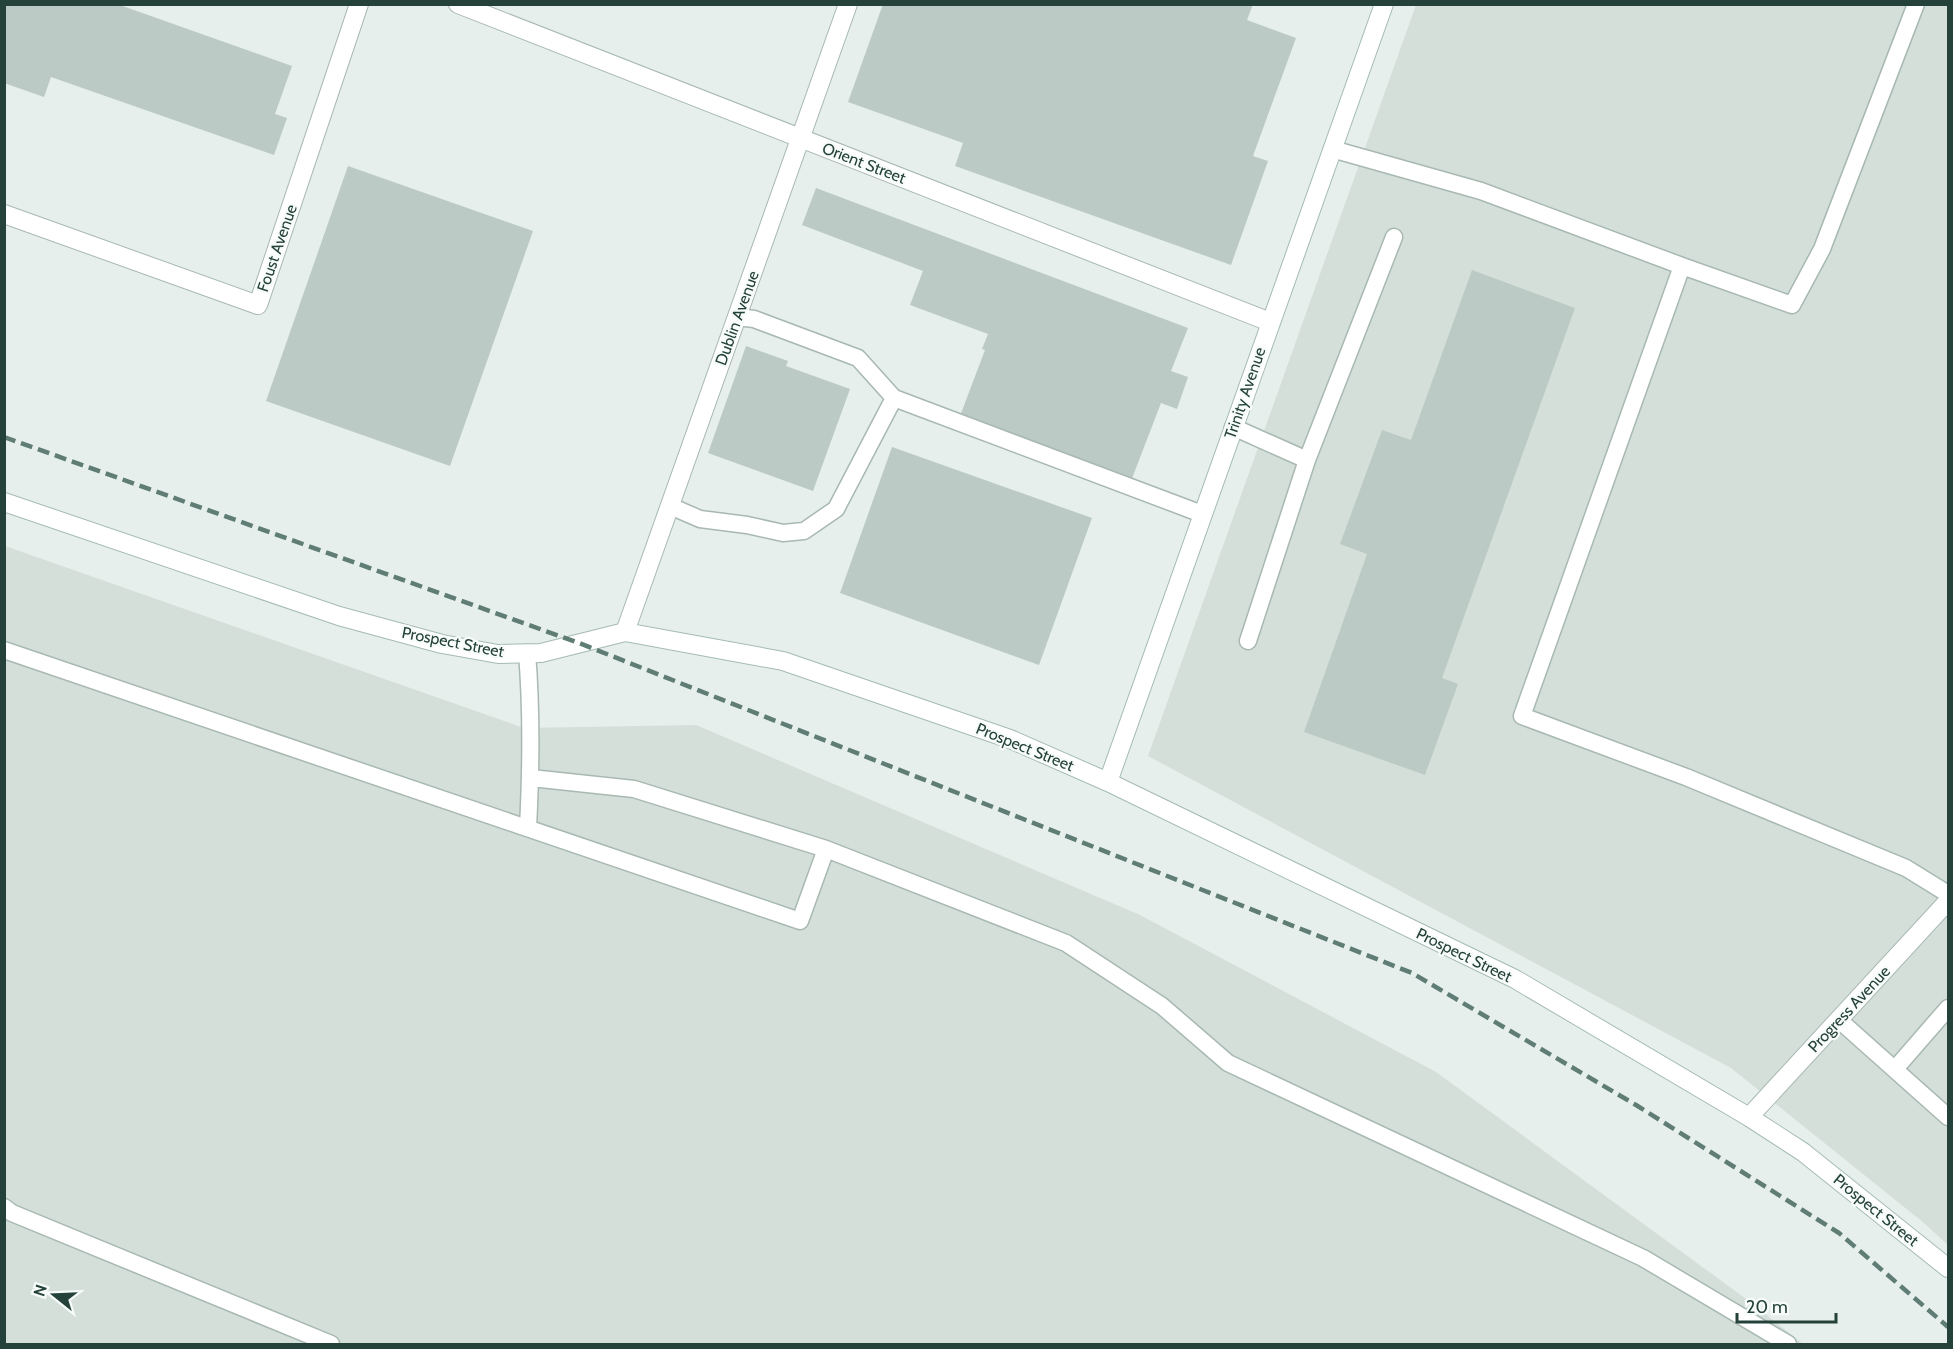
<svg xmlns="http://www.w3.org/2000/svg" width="1953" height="1349" viewBox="0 0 1953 1349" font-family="Cabin,sans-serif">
<rect width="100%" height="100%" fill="#e6efeb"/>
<path fill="#d4dfda" d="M1416,5H1948V1245L1924,1223L1731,1068L1148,756Z
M5,546L524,728L696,725L1140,915L1436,1072L1753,1304L1803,1344H5Z"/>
<path fill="#bbcac4" d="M4,4H117L292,66L275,114L287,118L274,155L51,77L44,97L4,83Z
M883,4H1253L1247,20L1296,38L1253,156L1268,161L1231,265L955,166L963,143L848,102Z
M348,166L533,231L450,466L266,401Z
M816,188L1188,328L1171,371L1188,377L1177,409L1161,403L1131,481L960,416L985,350L982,349L988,334L910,305L923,271L802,225Z
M1472,270L1575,308L1442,678L1458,684L1425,775L1304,732L1367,554L1340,544L1382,430L1411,440Z
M746,346L788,361L786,366L850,389L813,491L708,453Z
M892,447L1092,518L1039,665L840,593Z"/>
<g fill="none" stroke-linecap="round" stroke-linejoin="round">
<g stroke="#a8b8b2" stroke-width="19">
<path id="lane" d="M1332,149L1481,191L1682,266L1522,716L1686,777L1906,868L1948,894
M1682,266L1792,305L1822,249L1916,4
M737,317L754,319L858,358L894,398L1202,514
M1233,427L1307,460
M670,506L700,519L747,525L783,533L804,531L836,509L894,398
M1248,641L1307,460L1394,237
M4,650L800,921L826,849
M527,653C532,712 531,769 528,828
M531,778L634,789L826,849L1066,943L1162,1006L1228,1063L1643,1258L1788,1344
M1839,1020L1948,1117
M1895,1069L1948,1008
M4,1207L12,1213L331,1344"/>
</g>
<g stroke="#a8b8b2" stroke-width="20">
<path id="street" d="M458,4L1270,322
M4,214L258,305L359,4
M625,632L848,4
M1749,1117L1948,901"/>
</g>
<g stroke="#a4bbb3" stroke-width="20">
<path id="secondary" d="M4,502L339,616L442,644L498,654L541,653L625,632L783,661L1010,739L1108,782L1515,979L1749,1117L1803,1152L1948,1268
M1108,782L1384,4"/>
</g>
<use href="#lane" stroke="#fff" stroke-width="16"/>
<use href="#street" stroke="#fff" stroke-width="18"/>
<use href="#secondary" stroke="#fff" stroke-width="18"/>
<path stroke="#5f7d75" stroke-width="4.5" stroke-dasharray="12 6" stroke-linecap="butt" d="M4,437L579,643L1412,973L1636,1105L1839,1233L1948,1327"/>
</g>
<g text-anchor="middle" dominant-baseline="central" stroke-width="4.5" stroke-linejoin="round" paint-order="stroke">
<g font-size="16" fill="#24423a" stroke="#f7fbf9">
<text transform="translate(864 163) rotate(21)">Orient Street</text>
<text transform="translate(277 248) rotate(-71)">Foust Avenue</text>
<text transform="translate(737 318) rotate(-70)">Dublin Avenue</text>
<text transform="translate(1245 393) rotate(-71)">Trinity Avenue</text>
<text transform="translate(453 642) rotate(11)">Prospect Street</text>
<text transform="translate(1025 747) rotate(22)">Prospect Street</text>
<text transform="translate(1464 955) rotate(26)">Prospect Street</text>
<text transform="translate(1849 1009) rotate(-47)">Progress Avenue</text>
<text transform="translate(1876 1210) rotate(39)">Prospect Street</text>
</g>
</g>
<rect width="1953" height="1349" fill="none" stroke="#24423a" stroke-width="12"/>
<g transform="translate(54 1295) rotate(288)" stroke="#f7fbf9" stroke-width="4.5" paint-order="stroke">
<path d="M0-4.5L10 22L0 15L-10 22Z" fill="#24423a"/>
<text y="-9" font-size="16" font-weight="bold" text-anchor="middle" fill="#24423a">N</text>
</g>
<path d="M1737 1313v9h99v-9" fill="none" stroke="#24423a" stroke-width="3"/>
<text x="1746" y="1313" font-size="18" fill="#24423a" stroke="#f7fbf9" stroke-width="4.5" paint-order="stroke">20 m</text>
</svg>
